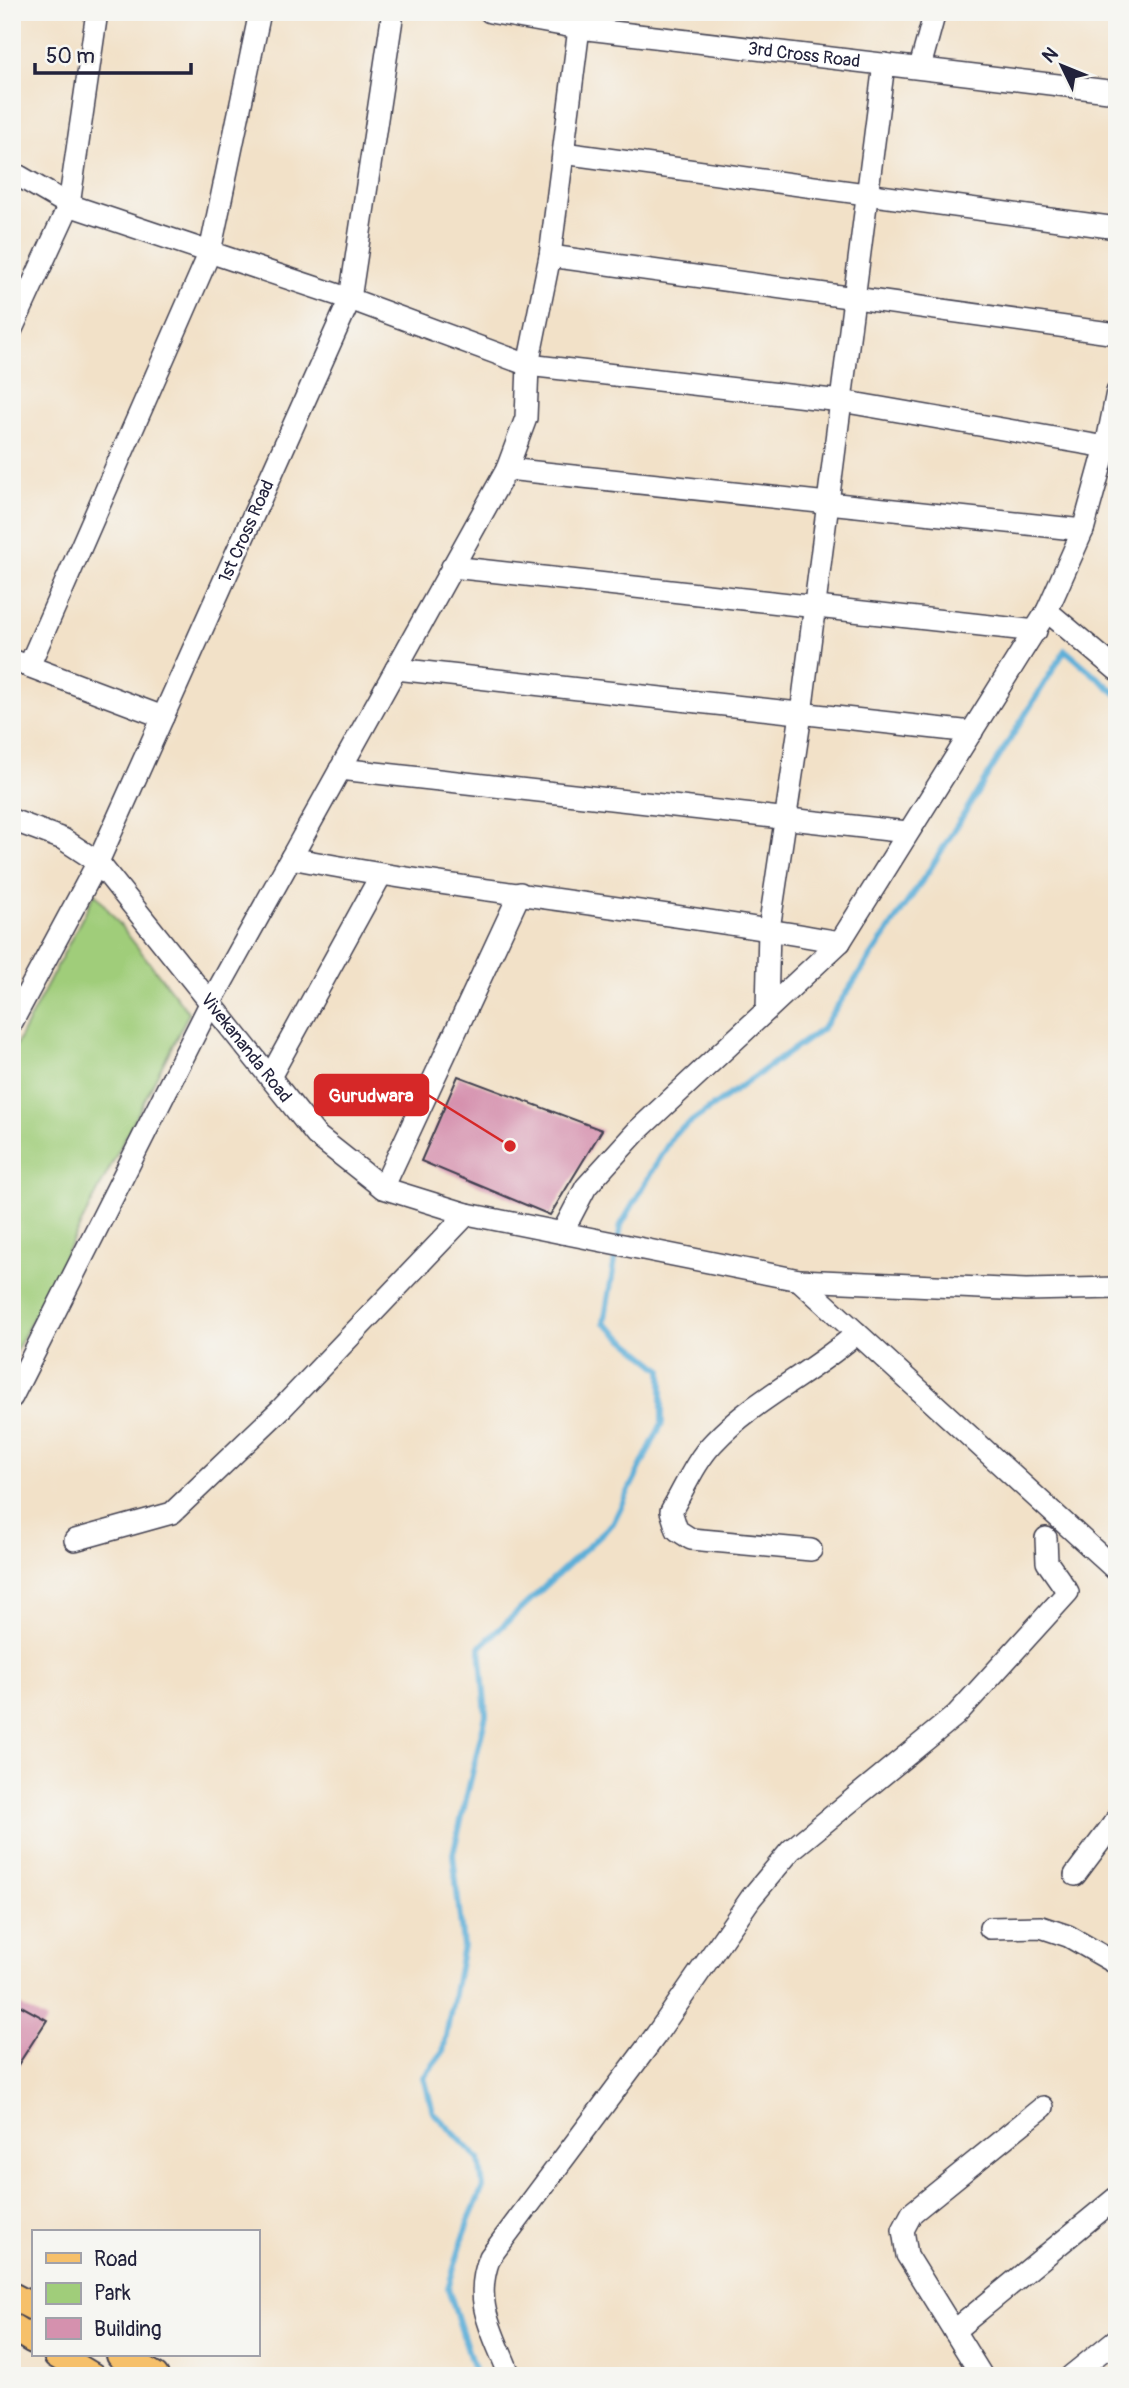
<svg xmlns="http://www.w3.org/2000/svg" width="1129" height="2388" viewBox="0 0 1129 2388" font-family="Pangolin,sans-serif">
<rect width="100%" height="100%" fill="#f6f6f2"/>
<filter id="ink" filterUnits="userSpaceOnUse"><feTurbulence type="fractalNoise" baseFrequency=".0143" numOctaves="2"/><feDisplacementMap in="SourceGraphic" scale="14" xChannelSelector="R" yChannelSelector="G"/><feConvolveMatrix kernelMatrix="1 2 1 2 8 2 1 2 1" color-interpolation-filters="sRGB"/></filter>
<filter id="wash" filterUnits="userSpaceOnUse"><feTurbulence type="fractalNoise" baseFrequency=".00686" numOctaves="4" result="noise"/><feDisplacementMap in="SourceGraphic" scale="28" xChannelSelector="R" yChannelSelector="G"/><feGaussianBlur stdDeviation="1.57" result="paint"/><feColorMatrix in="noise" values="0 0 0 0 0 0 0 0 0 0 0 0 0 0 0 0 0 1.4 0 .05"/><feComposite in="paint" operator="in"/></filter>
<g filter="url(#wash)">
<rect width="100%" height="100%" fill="#f2e1c8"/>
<path fill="#a0cd7a" stroke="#61785a" stroke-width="2" d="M95,893L189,1013L12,1359V1053Z"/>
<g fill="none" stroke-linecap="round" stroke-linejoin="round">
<path stroke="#5dafd8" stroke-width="6" d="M476,2376L448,2288L468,2222L483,2187L479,2159L433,2112L424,2077L443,2052L463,1946L453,1854L486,1715L480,1647L613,1523L662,1423V1370L604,1323L621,1225L674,1134L822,1029L932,866L1065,650L1117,694"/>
</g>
<g id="blocks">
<path fill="#d591ae" d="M458,1076L602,1130L550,1215L421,1161Z
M12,2001L47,2020L12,2074Z"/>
</g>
</g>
<g filter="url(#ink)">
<use href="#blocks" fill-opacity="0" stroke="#413f50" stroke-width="2"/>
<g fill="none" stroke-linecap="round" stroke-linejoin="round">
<g stroke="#413f50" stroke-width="24">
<g id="minor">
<path id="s1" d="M490,12L579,28L1117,92"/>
<path d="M920,67L935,12"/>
<path d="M563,153L1117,228"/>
<path d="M12,172L69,205L350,299L528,365L841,401L1106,447"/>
<path d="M550,256L1117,334"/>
<path d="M12,329L69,205L97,12"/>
<path d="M507,469L1083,530"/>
<path d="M452,567L1036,631"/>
<path d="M1047,611L1117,670"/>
<path d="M12,660L163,717"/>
<path d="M29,666L210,252L260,12"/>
<path d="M396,669L972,732"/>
<path d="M340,769L907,832"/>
<path id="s2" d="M12,820L63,839L98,862L316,1135L383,1188L467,1214L799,1280L1026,1290L1117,1288"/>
<path d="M291,858C473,893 657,909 840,942"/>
<path d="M767,1010L769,929L801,714L884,64"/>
<path id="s3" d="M12,1022L98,862L350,299L393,12"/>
<path d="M270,1077L381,875"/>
<path d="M383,1188L520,893"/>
<path d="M562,1233L586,1187L637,1131L840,942L1047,611L1083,530L1106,447L1117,392"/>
<path d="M799,1280L1117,1571"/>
<path d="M12,1397L211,1002L507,469L526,418L528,365L550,256L579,28"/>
<path d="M75,1540L172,1513L281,1409L467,1214"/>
<path d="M811,1550L691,1539L677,1530L671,1511C684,1489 696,1460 714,1442C755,1398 813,1373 857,1333"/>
<path d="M1075,1875L1117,1819"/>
<path d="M990,1928L1041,1927L1068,1936L1117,1964"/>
<path d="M954,2331L1117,2197"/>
<path d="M510,2376C493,2332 472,2302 490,2257L656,2035L751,1898L791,1850L956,1715L1068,1592L1047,1562L1046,1538"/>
<path d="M982,2376L907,2255L903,2230L912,2213L1043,2107"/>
<path d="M1071,2376L1117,2339"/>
</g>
</g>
<g stroke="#413f50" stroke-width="30">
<path id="major" d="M12,2296L33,2307
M12,2327L33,2340
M57,2355L92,2376
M120,2355L155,2376"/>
</g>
<use href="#minor" stroke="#fff" stroke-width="21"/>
<use href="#major" stroke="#f6c06b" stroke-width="26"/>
</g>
</g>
<g text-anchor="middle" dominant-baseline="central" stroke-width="6" stroke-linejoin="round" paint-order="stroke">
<g font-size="18" fill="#22223b" stroke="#f6f6f2">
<text stroke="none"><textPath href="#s1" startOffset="317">3rd Cross Road</textPath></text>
<text stroke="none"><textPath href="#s3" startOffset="544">1st Cross Road</textPath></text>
<text stroke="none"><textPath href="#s2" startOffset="334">Vivekananda Road</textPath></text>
</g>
</g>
<path fill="none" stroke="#d62828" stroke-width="2.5" d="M510 1146L428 1095"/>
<circle fill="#d62828" stroke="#f6f6f2" stroke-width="2.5" cx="510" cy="1146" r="7"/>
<rect fill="#d62828" stroke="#d62828" stroke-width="2.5" x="315" y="1075" width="113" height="40" rx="7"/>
<g font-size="19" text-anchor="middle" font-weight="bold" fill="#fff">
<text x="371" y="1102">Gurudwara</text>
</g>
<rect width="1129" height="2388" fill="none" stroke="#f6f6f2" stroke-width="42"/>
<rect x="32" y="2230" width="228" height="126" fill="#f6f6f2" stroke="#a1a1a9" stroke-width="2"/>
<rect x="46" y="2253" width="35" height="10" fill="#f6c06b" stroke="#a1a1a9" stroke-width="2"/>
<text x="94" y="2266" font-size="21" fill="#22223b">Road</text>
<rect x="46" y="2283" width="35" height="21" fill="#a0cd7a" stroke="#a1a1a9" stroke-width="2"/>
<text x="94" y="2300" font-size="21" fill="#22223b">Park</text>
<rect x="46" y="2318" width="35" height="21" fill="#d591ae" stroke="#a1a1a9" stroke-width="2"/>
<text x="94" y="2336" font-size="21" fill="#22223b">Building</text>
<g transform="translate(1062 66) rotate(313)" stroke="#f6f6f2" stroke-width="5" paint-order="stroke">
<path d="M0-5L12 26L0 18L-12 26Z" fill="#22223b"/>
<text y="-10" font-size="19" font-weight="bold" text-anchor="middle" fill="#22223b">N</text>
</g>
<path d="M35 63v10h156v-10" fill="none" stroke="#22223b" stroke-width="3.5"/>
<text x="46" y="63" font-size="21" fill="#22223b" stroke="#f6f6f2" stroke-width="5" paint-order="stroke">50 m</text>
</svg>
